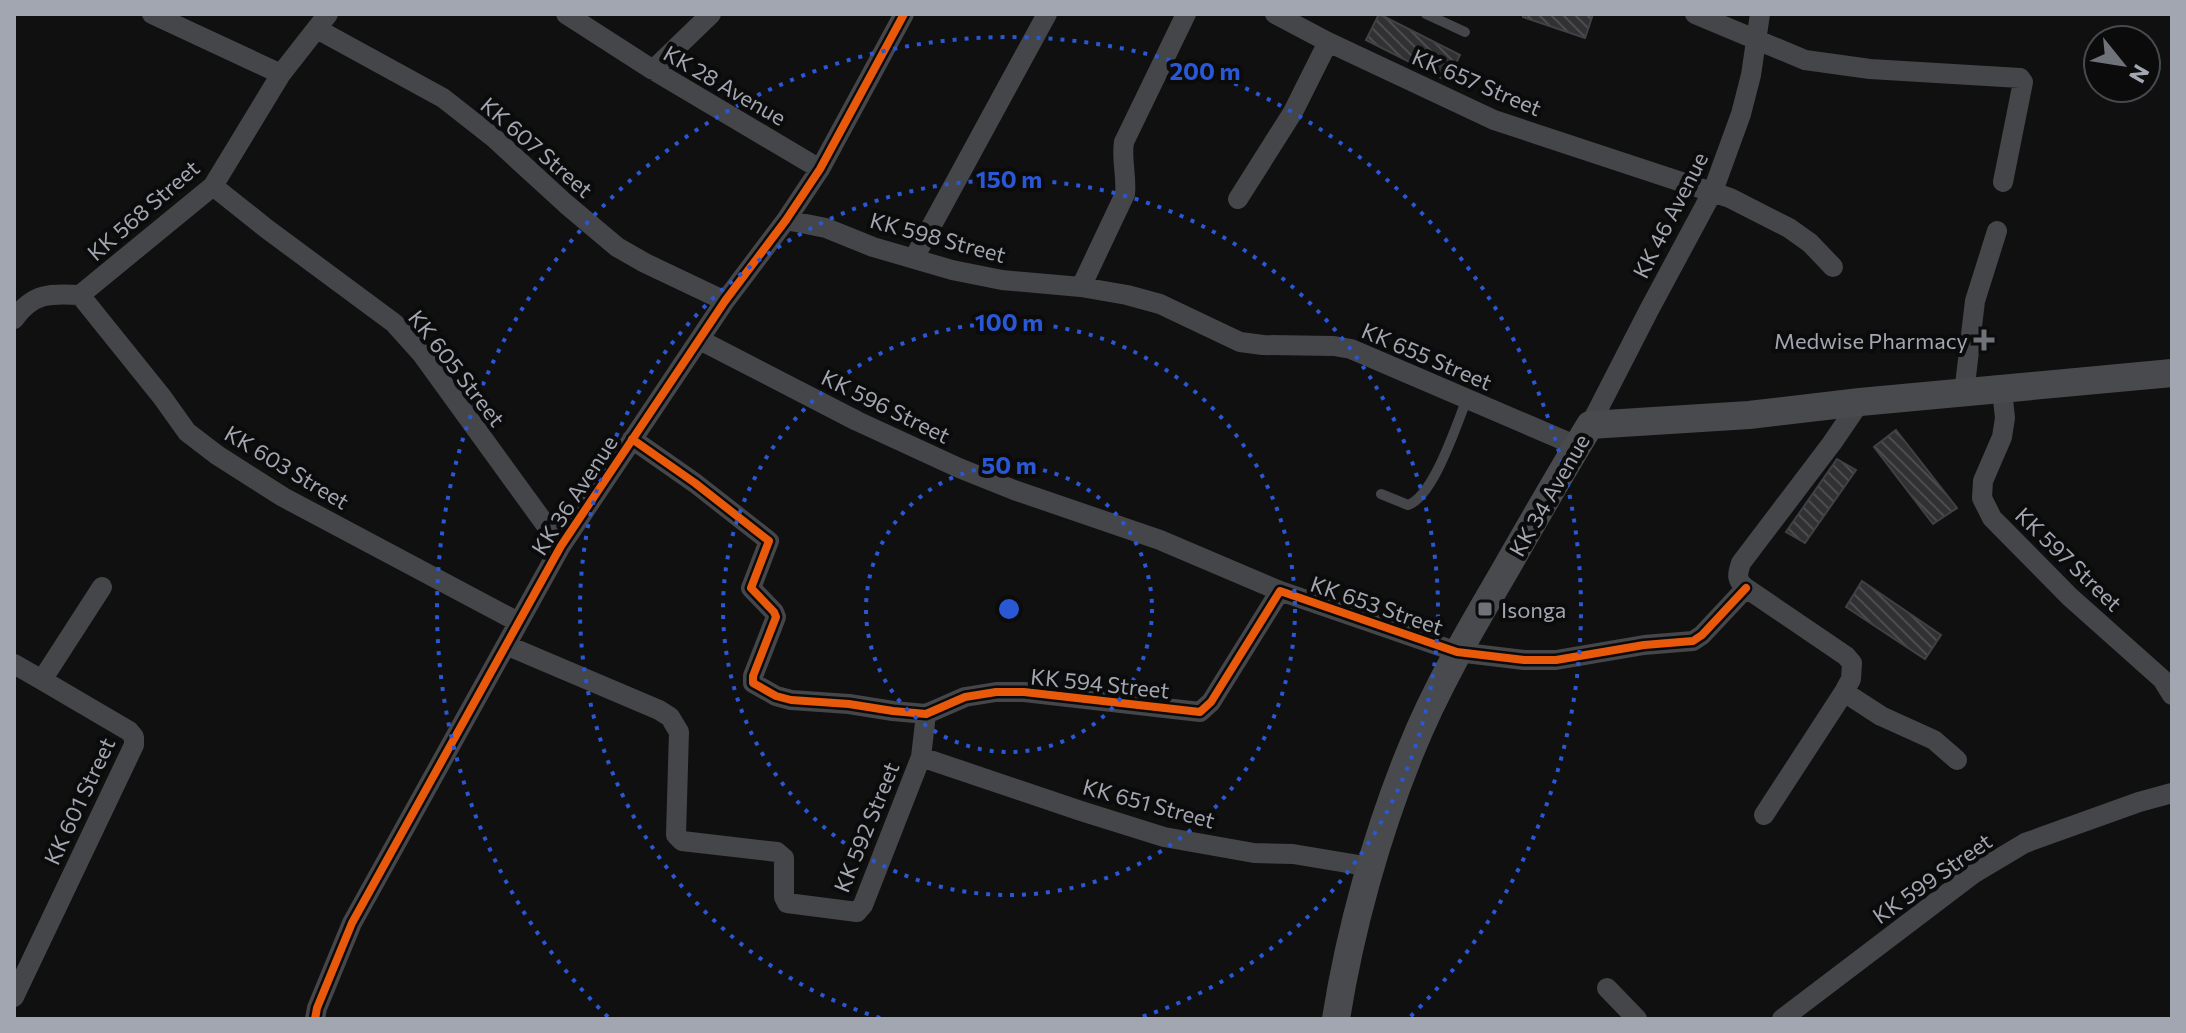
<svg xmlns="http://www.w3.org/2000/svg" width="2186" height="1033" viewBox="0 0 2186 1033" font-family="Commissioner,sans-serif">
<defs>
<pattern id="building-back-hatch" width="6" height="6" patternUnits="userSpaceOnUse" patternTransform="scale(2)"><rect width="6" height="6" fill="#313133"/><path d="M-1 5l2 2M0 0l6 6M5-1l2 2" fill="none" stroke="#4c4c4e"/></pattern>
</defs>
<rect width="100%" height="100%" fill="#101011"/>
<path fill="url(#building-back-hatch)" stroke="#404144" stroke-width="2" d="M1379,14L1460,55L1447,81L1366,40Z
M1523,14H1593L1585,38L1523,17Z
M1896,430L1957,508L1933,524L1874,447Z
M1837,459L1856,470L1805,543L1786,532Z
M1862,581L1941,635L1925,659L1846,607Z"/>
<g fill="none" stroke-linecap="round" stroke-linejoin="round">
<path stroke="#454649" stroke-width="10" d="M1426,14L1465,32
M1381,494L1408,505C1434,496 1456,425 1467,399"/>
<path stroke="#454649" stroke-width="20" d="M152,14L281,74
M566,14L653,70L820,169
M1275,14L1328,42L1494,120L1730,198L1789,228L1810,243L1833,267
M1695,14L1805,60L1870,69L2020,78L2023,82L2003,182
M317,29L443,98L494,138L566,204L617,247L645,263L725,301
M653,70L711,14
M213,186L267,229L394,323L421,353L561,546
M1238,199L1293,112L1328,42
M786,220L826,228L873,247L952,270L1002,280L1081,287L1127,295L1160,304L1240,342L1263,345L1334,346L1351,349L1577,446
M914,258L1047,14
M1081,287L1125,194C1127,176 1121,160 1124,142L1186,14
M80,295L162,397L187,432L217,455L283,497L518,622
M14,319C33,293 50,293 80,295L213,186L281,74L328,14
M700,340L857,421L959,468L1014,490L1160,540L1280,591
M2002,390L2005,418L2002,437L1983,481L1982,498L1992,518L2070,597L2162,679L2172,695
M1964,393L1975,301L1997,231
M1590,425L1649,310L1713,191L1741,114L1751,75L1760,14
M632,439L695,483L769,541L751,588L774,612L776,617L753,676V683L776,696L791,700L849,704L893,711L926,714L965,697L996,692H1024L1200,712L1211,702L1280,591L1457,652L1524,660H1556L1644,645L1693,641L1702,635L1746,588
M506,645L659,710L670,717L679,732L676,835L682,841L777,852L784,858V897L787,903L857,912L863,905L921,757L926,714
M14,664L42,680
M1844,692L1881,716L1934,740L1957,760
M921,757L1081,811L1164,837L1254,853L1293,854L1371,867
M1764,815L1844,692L1851,679L1852,663L1846,656L1746,588C1736,580 1737,575 1741,563L1832,443L1860,402
M1607,988L1637,1019
M14,997L134,745V737L129,731L42,680L102,587
M315,1019L317,1008L352,923L561,546L725,301L786,220L820,169L904,14
M1782,1019L1973,874L2025,843L2139,802L2172,793"/>
<path stroke="#494a4d" stroke-width="28" d="M1336,1019C1350,930 1377,833 1411,750C1436,688 1470,630 1504,572C1532,523 1560,474 1590,425L1749,415L1860,402L2172,373"/>
<g stroke="#0b0b0c" stroke-width="13">
<path id="cycleway" d="M632,439L695,483L769,541L751,588L774,612L776,617L753,676V683L776,696L791,700L849,704L893,711L926,714L965,697L996,692H1024L1200,712L1211,702L1280,591L1457,652L1524,660H1556L1644,645L1693,641L1702,635L1746,588
M315,1019L317,1008L352,923L561,546L725,301L786,220L820,169L904,14"/>
</g>
<use href="#cycleway" stroke="#e8590c" stroke-width="8"/>
</g>
<g fill="none" stroke="#2a57d4" stroke-width="4" stroke-dasharray="4 8">
<circle cx="1009" cy="609" r="143"/>
<circle cx="1009" cy="609" r="286"/>
<path d="M880 1018A429 429 0 1 1 1138 1018"/>
<path d="M608 1017A572 572 0 1 1 1410 1017"/>
</g>
<g fill="#6f7279" stroke="#0b0b0c" stroke-width="3">
<path d="M1980 328h8v8h8v8h-8v8h-8v-8h-8v-8h8z"/>
<rect x="1477" y="601" width="16" height="16" rx="4"/>
</g>
<g text-anchor="middle" dominant-baseline="central" stroke-width="8" stroke-linejoin="round" paint-order="stroke">
<g font-size="22" fill="#a2a6b1" stroke="#0b0b0c">
<text transform="translate(1477 82) rotate(23)">KK 657 Street</text>
<text transform="translate(725 85) rotate(30)">KK 28 Avenue</text>
<text transform="translate(537 147) rotate(41)">KK 607 Street</text>
<text transform="translate(143 210) rotate(-41)">KK 568 Street</text>
<text transform="translate(1670 215) rotate(-63)">KK 46 Avenue</text>
<text transform="translate(938 237) rotate(15)">KK 598 Street</text>
<text transform="translate(1427 356) rotate(23)">KK 655 Street</text>
<text transform="translate(457 368) rotate(52)">KK 605 Street</text>
<text transform="translate(886 406) rotate(26)">KK 596 Street</text>
<text transform="translate(287 467) rotate(31)">KK 603 Street</text>
<text transform="translate(574 495) rotate(-57)">KK 36 Avenue</text>
<text transform="translate(1549 495) rotate(-60)">KK 34 Avenue</text>
<text transform="translate(2069 559) rotate(44)">KK 597 Street</text>
<text transform="translate(1377 605) rotate(19)">KK 653 Street</text>
<text transform="translate(1100 683) rotate(6)">KK 594 Street</text>
<text transform="translate(79 801) rotate(-65)">KK 601 Street</text>
<text transform="translate(1149 803) rotate(15)">KK 651 Street</text>
<text transform="translate(866 827) rotate(-68)">KK 592 Street</text>
<text transform="translate(1932 878) rotate(-35)">KK 599 Street</text>
</g>
<g font-size="22" fill="#a2a6b1" stroke="#0b0b0c" text-anchor="end">
<text x="1968" y="340">Medwise Pharmacy</text>
<text x="1501" y="609" text-anchor="start">Isonga</text>
</g>
</g>
<circle cx="1009" cy="609" r="12" fill="#2a57d4" stroke="#0b0b0c" stroke-width="4"/>
<g font-size="24" text-anchor="middle" font-weight="bold" fill="#2a57d4" stroke="#0b0b0c" stroke-width="8" stroke-linejoin="round" paint-order="stroke">
<text x="1205" y="80">200 m</text>
<text x="1009" y="188">150 m</text>
<text x="1009" y="331">100 m</text>
<text x="1009" y="474">50 m</text>
</g>
<rect width="2186" height="1033" fill="none" stroke="#a2a6b1" stroke-width="32"/>
<g transform="translate(2122 64) rotate(120)"><circle r="38" fill="#0b0b0c" stroke="#47494e" stroke-width="2"/>
<path d="M0-6L14 30L0 20L-14 30Z" fill="#6f7279"/>
<text y="-12" font-size="22" font-weight="bold" text-anchor="middle" fill="#a2a6b1">N</text>
</g>
</svg>
